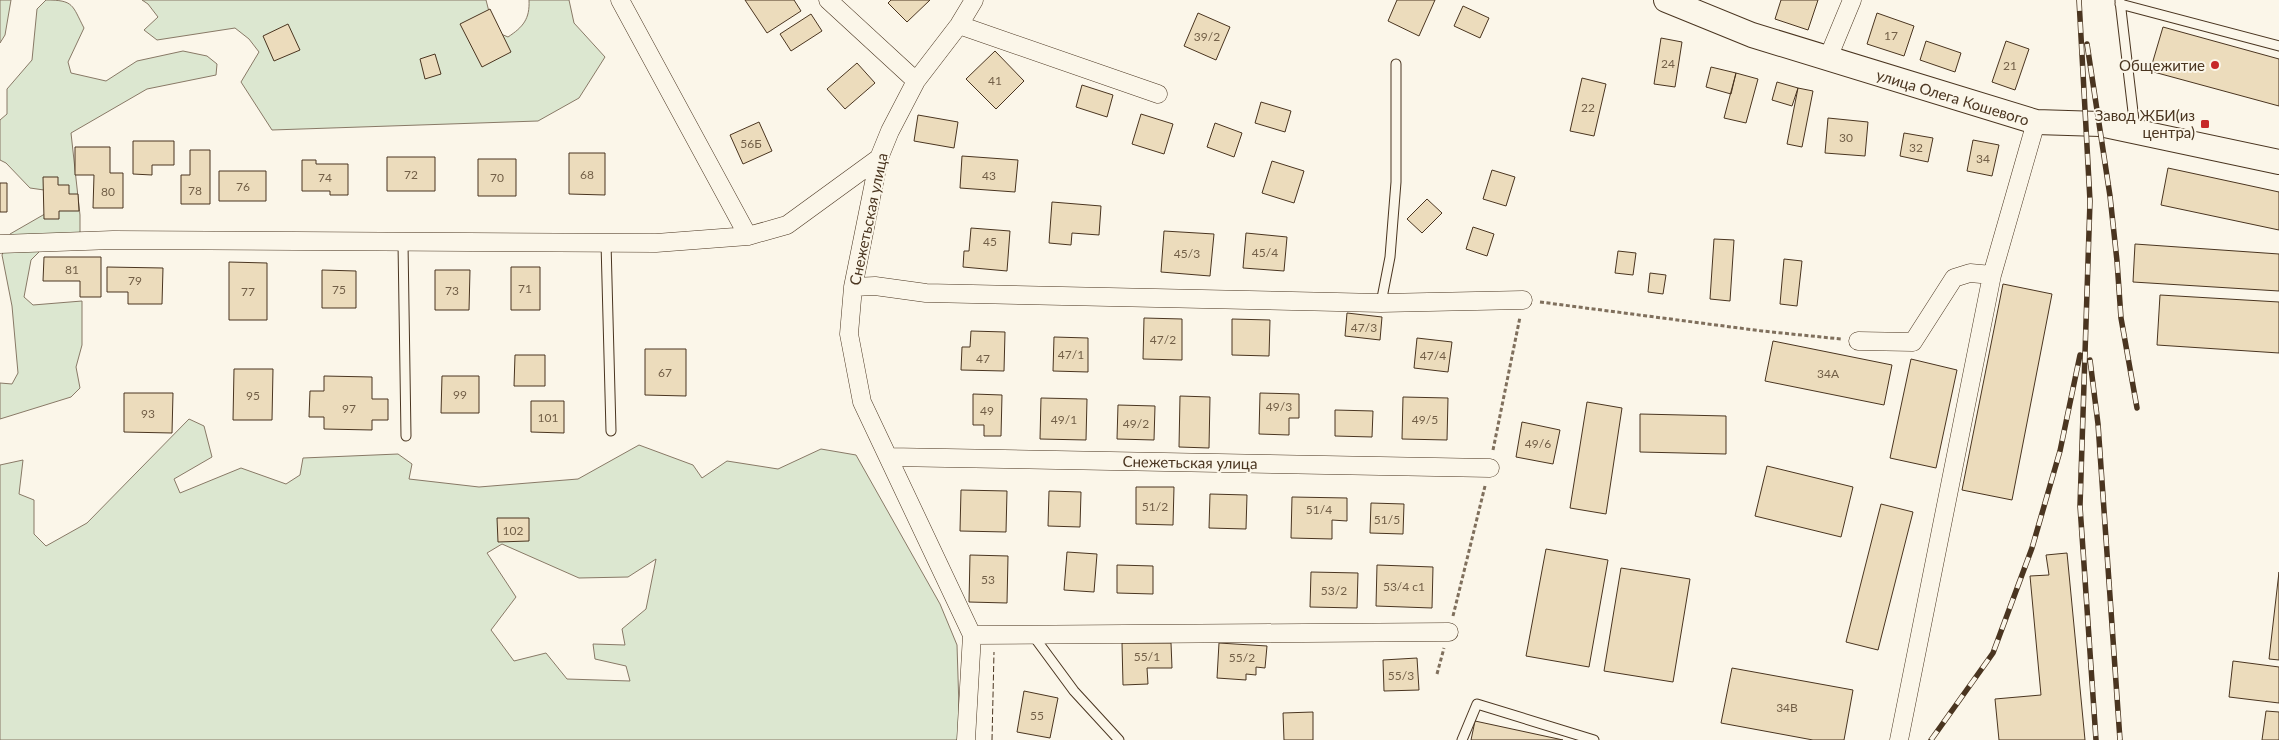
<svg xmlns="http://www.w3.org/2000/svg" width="2279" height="740" viewBox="0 0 2279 740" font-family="Lato,sans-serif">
<rect width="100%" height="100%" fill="#fbf6e9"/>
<path fill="#dce7d0" stroke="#887966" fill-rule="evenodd" d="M0,0H11L5,35L0,43Z
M46,0C74,0 72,5 84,28L68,62L71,73L106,81L137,61L183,51L207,56L217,64L216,75L147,89L71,133L80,215V237L47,244L31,260L24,297L33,305L82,301V345L76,367L80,388L71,397L0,419V383L12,384L18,373L12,306L2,255L10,234L50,211L65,193L30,188L6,163L0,160V120L7,114V89L32,60L37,9Z
M142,0H486L494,31L508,37C523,27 530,19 529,0H569L574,23L605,57L579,98L538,121L272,130L241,82L259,52L249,39L235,28L157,40L144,30L158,17L148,4Z
M189,419L204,426L212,457L174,479L180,493L241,468L286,484L300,475L303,458L398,454L412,464L409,479L479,487L578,479L639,445L693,465L702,478L727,461L778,469L821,449L856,455L940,604L957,645L960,740H0V465L23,460L19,494L34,500V534L46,546L87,523ZM502,544L579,578L628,577L656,559L646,609L622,629L625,645L593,644L595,659L626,666L630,681L567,679L546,653L514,661L491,630L516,597L487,553Z"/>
<path fill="#ecdcbc" stroke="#4a3520" d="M745,0H794L801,11L767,33Z
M891,0H930L907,22L888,3Z
M1397,0H1435L1419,36L1388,21Z
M1781,0H1818L1808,30L1775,19Z
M1463,6L1489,18L1480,38L1454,26Z
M490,9L511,52L482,67L460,24Z
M1198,13L1230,27L1216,60L1184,46Z
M1877,13L1914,26L1904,56L1867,44Z
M811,14L822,31L791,51L780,34Z
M288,24L300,50L274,61L263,36Z
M2163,27L2279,59V106L2150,71Z
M1661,38L1682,42L1675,87L1654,84Z
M1926,41L1961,53L1955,72L1920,60Z
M2006,41L2029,49L2015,90L1992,82Z
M995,51L1024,81L996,109L966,79Z
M435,54L441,74L425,79L420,59Z
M857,63L875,83L845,109L827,89Z
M1711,67L1736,73L1731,94L1706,87Z
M1736,73L1758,79L1746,123L1724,118Z
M1582,78L1606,84L1594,136L1570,131Z
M1777,82L1798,88L1792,106L1772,100Z
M1082,85L1113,95L1107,117L1076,107Z
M1798,88L1813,91L1802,147L1787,144Z
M1261,102L1291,111L1285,132L1255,123Z
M1141,114L1173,124L1164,154L1132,144Z
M918,115L958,122L954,148L914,141Z
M1828,118L1868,122L1865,156L1825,153Z
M759,122L772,151L743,164L730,135Z
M1215,123L1242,133L1234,157L1207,147Z
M1904,133L1933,138L1928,162L1900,156Z
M1973,140L1999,145L1992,176L1967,171Z
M133,141H174V165H152V175L133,174Z
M75,147H110V173H123V208H93L94,175H75Z
M190,150H210V204H181V175H190Z
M569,153H605V195L569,194Z
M962,156L1018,160L1015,192L960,188Z
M387,157H435V191H387Z
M478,159H516V196H478Z
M302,160H316V164H348V195H330V191H302Z
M1272,161L1304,171L1294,203L1262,193Z
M2168,168L2279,192V230L2161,205Z
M1492,170L1515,177L1506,206L1483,199Z
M219,171H266V201H219Z
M43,177H58V185H69V194H78L79,211H59V219H44Z
M0,183H7V212H0Z
M1427,199L1442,213L1422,233L1407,219Z
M1052,202L1101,206L1099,235L1072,233L1071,245L1049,243Z
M1473,227L1494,234L1487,256L1466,249Z
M971,228L1010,231L1007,271L963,267L964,251H969Z
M1164,231L1214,234L1210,276L1161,272Z
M1246,233L1287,237L1284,271L1243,268Z
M1714,239L1734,240L1730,301L1710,299Z
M2135,244L2279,254V291L2133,282Z
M1618,251L1636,253L1633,275L1615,273Z
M44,257H101V297H80V281H43Z
M1784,259L1802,261L1797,306L1780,304Z
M229,262L267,263V320H229Z
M107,267L163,268L162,304H128V292H107Z
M511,267H540V310H511Z
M322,270L356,271V308H322Z
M435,270H470L469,310H435Z
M1650,273L1666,275L1663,294L1648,292Z
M2003,284L2052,294L2012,500L1962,490Z
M2160,295L2279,302V353L2157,345Z
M1347,313L1382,317L1380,340L1345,336Z
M1144,318L1182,319V360L1143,359Z
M1232,319L1270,320L1269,356L1232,355Z
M971,331L1005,332L1004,371L961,370L962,347H970Z
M1054,337L1088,338V372L1053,371Z
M1417,338L1452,342L1448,372L1414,368Z
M1773,341L1892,365L1884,405L1765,381Z
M645,349H686V396L645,395Z
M515,355H545V386H514Z
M1911,359L1957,370L1936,468L1890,458Z
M234,369H273L272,420H233Z
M324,376L372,377V399H388V420H372V430L324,429V417H309L310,391H324Z
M442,376H479V413H441Z
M124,393H173L172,433L124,432Z
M1260,393L1299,394V418H1289V435L1259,434Z
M973,394L1002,395L1001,436H984V425H973Z
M1180,396L1210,397L1209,448L1179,447Z
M1403,397L1448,398L1447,440L1402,439Z
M1041,398L1087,399L1086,440L1040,439Z
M531,401H564V433L531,432Z
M1587,402L1622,408L1606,514L1570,508Z
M1118,405L1155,406L1154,440L1117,439Z
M1335,410L1373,411L1372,437L1335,436Z
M1640,414L1726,416V454L1640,452Z
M1522,422L1560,430L1553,464L1516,457Z
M1767,466L1853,487L1841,537L1755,516Z
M1136,487H1174L1173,525L1136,524Z
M961,490L1007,491L1006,532L960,531Z
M1049,491L1081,492L1080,527L1048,526Z
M1210,494L1247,495L1246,529L1209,528Z
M1292,497L1347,498V521L1332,520V539L1291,538Z
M1371,503L1404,504L1403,534L1370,533Z
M1881,504L1913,512L1878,650L1846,642Z
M497,518H529V541L498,542Z
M1546,549L1608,560L1589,667L1526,656Z
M1067,552L1097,554L1094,592L1064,590Z
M2067,553L2085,740H1999L1995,699L2041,695L2030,576L2049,575L2046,555Z
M970,555L1008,556L1007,603L969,602Z
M1117,565L1153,566V594L1117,593Z
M1377,565L1433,567L1432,608L1376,606Z
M1621,568L1690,579L1673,682L1604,671Z
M1311,572L1358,573L1357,608L1310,607Z
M2279,572V660L2269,659Z
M1122,643H1171L1172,668H1147L1148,684L1123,685Z
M1219,643L1267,646L1265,668L1256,667V675L1246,674V680L1217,678Z
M1417,658L1419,690L1384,691L1383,660Z
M2233,661L2279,667V703L2229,697Z
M1732,668L1853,690L1844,740H1813L1721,723Z
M1024,691L1058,698L1050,738L1017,732Z
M2266,711L2279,712V740H2262Z
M1313,712V740H1284L1283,713Z
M1475,721L1563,740H1471Z"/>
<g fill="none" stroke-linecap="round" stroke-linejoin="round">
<g stroke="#4a3520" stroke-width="11">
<path id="lane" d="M2120,1L2135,129
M2120,4L2279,46
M403,243L406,436
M606,243L611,431
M1381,303L1390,257L1396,182V64
M1032,634L1074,691L1119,740
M1462,740L1477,704L1594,740"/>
</g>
<g stroke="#4a3520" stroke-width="19">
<path id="street" d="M620,0L748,236
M828,0L916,81
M959,25L1158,94
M1828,58L1852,0
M0,244L113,240L656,243L748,236L787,225L879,158
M853,287L875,286L926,293L1381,303L1523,300
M1858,341L1913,342L1954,278L1970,273L1992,275
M889,457L1490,468
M972,635L1449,632
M966,740L972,635L862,402L849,334L853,287L879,158L890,131L916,81L959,25L974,0
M1899,740L1992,275L2036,122"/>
</g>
<g stroke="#4a3520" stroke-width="26">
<path id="secondary" d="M1666,0L1752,35L2036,122L2100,124L2279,162"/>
</g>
<path stroke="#7f6f5c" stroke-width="3" stroke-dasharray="4 2.5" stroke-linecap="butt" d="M1540,302L1762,331L1841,339
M1493,450L1520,317
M1453,616L1485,486
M1437,674L1444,648"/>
<use href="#lane" stroke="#fbf6e9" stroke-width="9"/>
<use href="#street" stroke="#fbf6e9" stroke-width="18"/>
<use href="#secondary" stroke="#fbf6e9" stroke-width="24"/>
<g stroke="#4a3520" stroke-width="5.5">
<path id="rail" d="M2079,0L2090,201L2080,506L2096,740
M2087,44L2110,196L2117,261L2121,318L2137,408
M2090,360L2098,424L2120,740
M1931,740L1993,653L2032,548L2060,451L2080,355"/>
</g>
<use href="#rail" stroke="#fbf6e9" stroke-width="4" stroke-dasharray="11" stroke-linecap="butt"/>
<path stroke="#4a3520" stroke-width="1" stroke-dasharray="6 2.5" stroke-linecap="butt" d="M992,740L994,652"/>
</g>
<g fill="#c62828" stroke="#fbf6e9" stroke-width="2">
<circle cx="2215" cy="65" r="5"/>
<rect x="2200" y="119" width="10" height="10" rx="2.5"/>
</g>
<g text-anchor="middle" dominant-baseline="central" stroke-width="4" stroke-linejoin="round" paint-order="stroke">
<g font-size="12" fill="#725f47">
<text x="1891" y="35">17</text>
<text x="1207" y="36">39/2</text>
<text x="1668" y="63">24</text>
<text x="2010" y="65">21</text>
<text x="995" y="80">41</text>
<text x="1588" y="107">22</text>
<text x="1846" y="137">30</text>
<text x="751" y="143">56Б</text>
<text x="1916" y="147">32</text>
<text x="1983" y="158">34</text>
<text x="411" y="174">72</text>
<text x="587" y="174">68</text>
<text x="989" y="175">43</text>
<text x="325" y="177">74</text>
<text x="497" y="177">70</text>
<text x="243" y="186">76</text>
<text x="195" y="190">78</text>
<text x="108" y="191">80</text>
<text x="990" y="241">45</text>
<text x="1265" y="252">45/4</text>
<text x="1187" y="253">45/3</text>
<text x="72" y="269">81</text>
<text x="135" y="280">79</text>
<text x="525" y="288">71</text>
<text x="339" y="289">75</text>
<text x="452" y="290">73</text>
<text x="248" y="291">77</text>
<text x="1364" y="327">47/3</text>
<text x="1163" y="339">47/2</text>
<text x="1071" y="354">47/1</text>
<text x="1433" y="355">47/4</text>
<text x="983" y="358">47</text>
<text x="665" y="372">67</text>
<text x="1828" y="373">34А</text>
<text x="460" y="394">99</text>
<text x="253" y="395">95</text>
<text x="1279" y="406">49/3</text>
<text x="349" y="408">97</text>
<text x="987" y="410">49</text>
<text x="148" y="413">93</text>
<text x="548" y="417">101</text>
<text x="1064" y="419">49/1</text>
<text x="1425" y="419">49/5</text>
<text x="1136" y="423">49/2</text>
<text x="1538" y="443">49/6</text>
<text x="1155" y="506">51/2</text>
<text x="1319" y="509">51/4</text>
<text x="1387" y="519">51/5</text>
<text x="513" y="530">102</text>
<text x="988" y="579">53</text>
<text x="1404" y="586">53/4 с1</text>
<text x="1334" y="590">53/2</text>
<text x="1147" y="656">55/1</text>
<text x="1242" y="657">55/2</text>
<text x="1401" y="675">55/3</text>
<text x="1787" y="707">34В</text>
<text x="1037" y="715">55</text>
</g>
<g font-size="15" fill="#4a3520" stroke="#fbf6e9" text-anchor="end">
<text x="2205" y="65">Общежитие</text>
<text x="2195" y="115">Завод ЖБИ(из<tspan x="2195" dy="17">центра)</tspan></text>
</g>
<g font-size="15" fill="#4a3520" stroke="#fbf6e9">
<text transform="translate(1953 97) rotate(17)">улица Олега Кошевого</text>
<text transform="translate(868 219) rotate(-78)">Снежетьская улица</text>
<text transform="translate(1190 462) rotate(1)">Снежетьская улица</text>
</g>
</g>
</svg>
